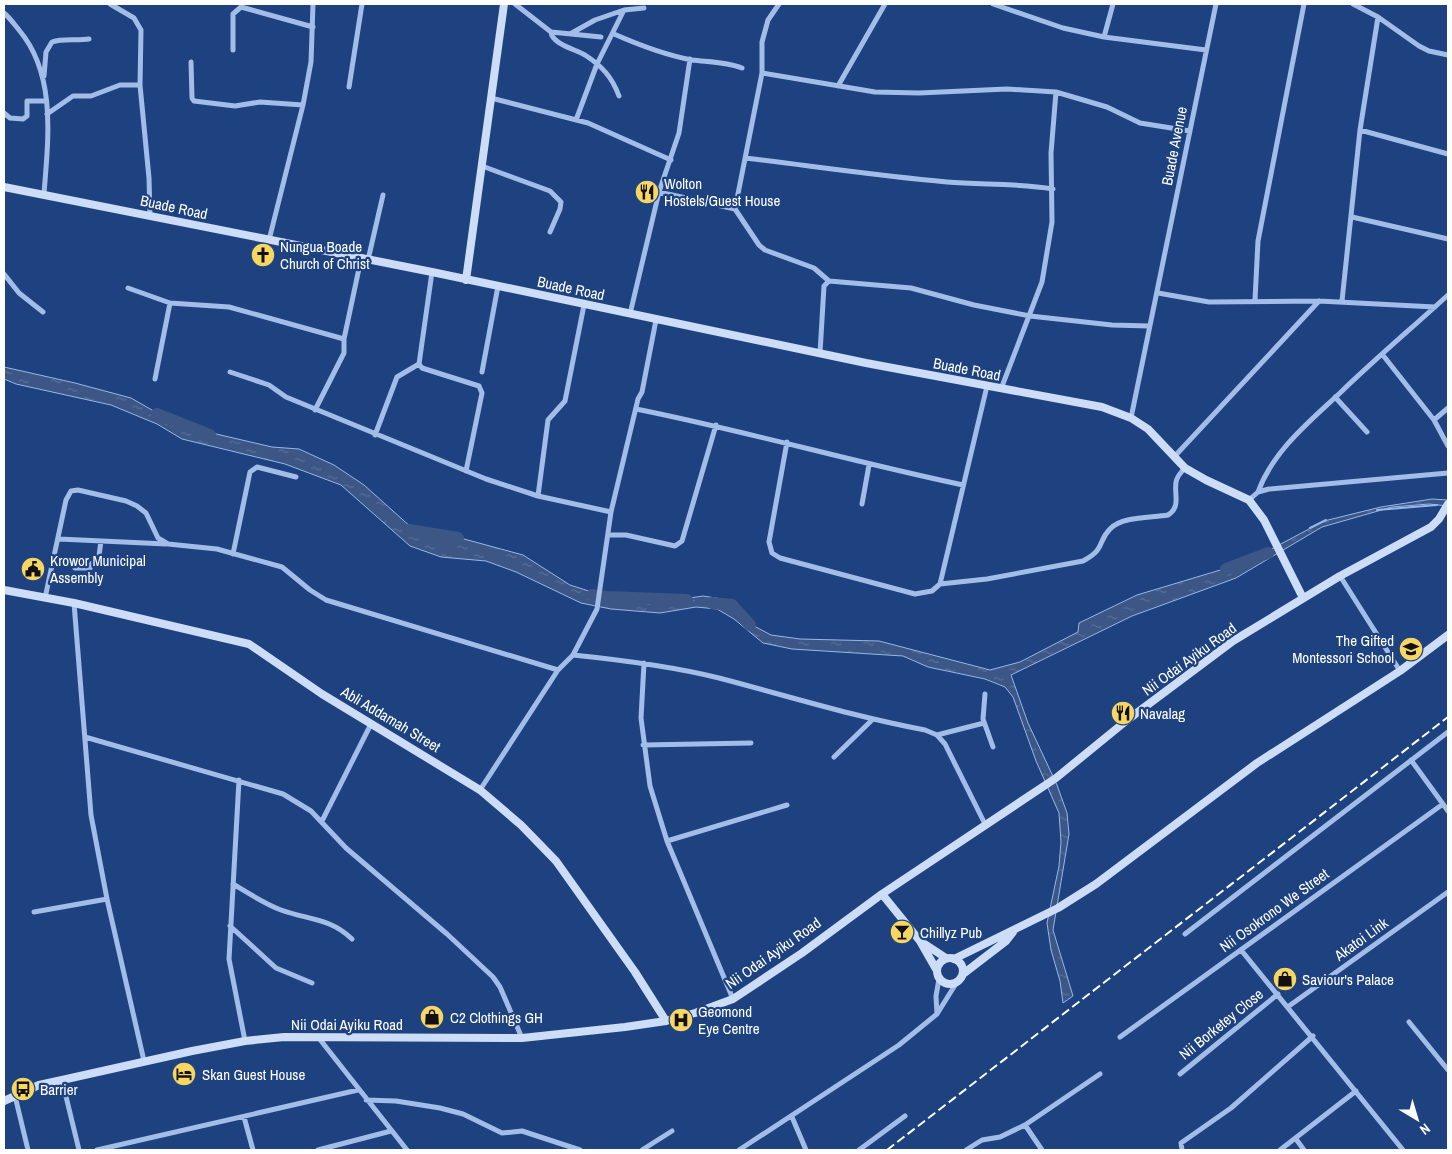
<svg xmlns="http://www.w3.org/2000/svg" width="1452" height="1154" viewBox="0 0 1452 1154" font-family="'Archivo Narrow',sans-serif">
<defs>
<pattern id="water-ripples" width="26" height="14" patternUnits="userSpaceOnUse" patternTransform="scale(1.25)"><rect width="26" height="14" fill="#3c5785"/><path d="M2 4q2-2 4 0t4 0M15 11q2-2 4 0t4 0" fill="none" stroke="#597097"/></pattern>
</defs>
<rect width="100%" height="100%" fill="#1e4280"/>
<path fill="url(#water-ripples)" stroke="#96b7ea" d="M4,367L75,383L131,398L185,429L199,430L272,447L299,449L334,465L364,485L412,528L432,538L453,536L523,555L570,585L617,600L649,604L703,596L722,599L754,626L771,635L800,639L879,641L990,670L1020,662L1078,632L1079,623L1137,595L1247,562L1324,521L1381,507L1432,499L1448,500V506L1429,504L1392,507L1322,527L1236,578L1132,616L1011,675L1028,723L1057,785L1067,813L1069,834L1053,930L1073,996L1063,1003L1060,981L1051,950L1047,923L1059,866L1061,842L1059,813L1036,761L1013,697L1005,687L985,679L928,667L903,656L792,649L763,643L734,619L717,609L696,607L660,613L611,609L581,603L516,572L486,561L441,557L410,546L341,485L285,464L182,439L157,424L111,405L16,384L4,379Z"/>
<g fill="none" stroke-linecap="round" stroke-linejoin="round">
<path stroke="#96b7ea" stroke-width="2" d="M1377,510L1437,505
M1310,528L1326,520"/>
<path stroke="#3c5785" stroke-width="12" d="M157,414L210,435
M409,530L458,538
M1226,569L1268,553
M592,595L606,597L687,600
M712,603L732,605L750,625"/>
<path stroke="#a2bde8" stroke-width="5" d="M110,4L134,18L141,30L140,85L149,178L150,215
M515,4L551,32L601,37
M779,4L768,20L762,42V73L735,209L759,245L765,250L814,268L829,281L911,288L974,305L1030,316L1112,325L1149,326
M993,4L1063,28L1104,37L1206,50
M1353,4L1378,17L1419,46L1429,51L1448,55
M4,13C10,18 14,24 19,30C57,75 48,140 44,194
M551,32C552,44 575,49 585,55C602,66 612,77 619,96
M570,34L595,20L624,10
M614,34C639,45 665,55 692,60C709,62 727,62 742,68
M1104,37L1113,4
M233,50V14L241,7L313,27
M191,62L192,98L194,101L235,106L260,102L303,105
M762,73L875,92L919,93L1007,89L1056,92L1107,107L1140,123L1190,131
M44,76L46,52L52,42C63,38 77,41 89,39
M838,86L885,4
M349,87L362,4
M491,98L588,123L671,160
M4,113L10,118L23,119L27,116V101H46
M47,114L73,96H91L120,85H140
M576,120L597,64L624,10L644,8
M1360,130L1448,154
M745,158C812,166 879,176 947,182C982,185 1018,183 1053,189
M482,166L550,191L561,202L560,209L550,232
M659,192L735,209
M1352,217L1448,239
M269,240L303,105L311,62L313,4
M368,260L383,195
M432,272L419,364L422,368L479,386L482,393L466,471
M4,274L19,293L43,312
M128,288L170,303L229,307L344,339
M1158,293L1209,302L1319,301L1435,307
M1255,300L1258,241L1304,4
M1342,301L1360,130L1378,17
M630,314L659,192L679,133L690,59
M820,353L824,286L829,281
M1382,354L1434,420L1448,446
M230,372L269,385L286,397L486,479L538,496L611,512
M482,372L498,286
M155,379L170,303
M1001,389L1042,282L1052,222L1051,153L1056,92
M1335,397L1367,432
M636,409C746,431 853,462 963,485
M315,410L344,353V339L361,259
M1131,418L1216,4
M1434,420L1448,408
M375,435L397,377L419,364
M787,442L769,542L772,553L780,558L915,594L932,591L940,584L987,579L1083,561C1106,549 1097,542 1110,529C1122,516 1152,518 1168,515C1181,507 1174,495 1176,482C1177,476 1181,472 1185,468
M1174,457L1319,301
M1258,492C1273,451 1309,422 1340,393C1375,359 1412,328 1448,295
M538,496L548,420L565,401L584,305
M1249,500L1258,492L1269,489L1448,473
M862,504L869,465
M608,535H626L675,546L682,541L716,425
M59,539L166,544
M233,554L250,472L257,467L296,477
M75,568H90L92,563H98L101,541
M1340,576L1400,671
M940,584L987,386
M45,598L66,500L71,491L78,490L126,501L137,506L146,513L158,538L168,544L217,549L282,567L310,590L326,600L558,670
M74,603L91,815L107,899L144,1061
M573,655C622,660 671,666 719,678C788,696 855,717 925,730L937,735L945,744L985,824
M644,663L641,718L650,786L667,841L733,999
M985,694L983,719L993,747
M937,735L984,723
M85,737L283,794L311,811L346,848L447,934L493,977L500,987L522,1038
M643,745L751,743
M834,757L872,720
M1411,760L1448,811
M239,780L229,959L245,1041
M480,790L558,670L573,655L597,609L611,512L638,399L642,392L656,320
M322,821L371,724
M667,841L787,805
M233,884C248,893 265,904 281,910C309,920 330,918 352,939
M34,912L107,899
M230,926L276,968L312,983
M1185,934L1448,732
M1241,950L1403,1150
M1289,1006L1448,892
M937,1014L936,996L939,979
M1409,1022L1448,1070
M318,1037L407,1150
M1120,1037L1443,804
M1180,1074L1278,994
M62,1080L79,1150
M15,1096L28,1150
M366,1100L396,1101L440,1108L463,1114L502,1133L522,1131L580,1150
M244,1117L253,1150
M792,1117L806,1150
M1025,1125L1042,1150
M1296,1139L1304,1150
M97,1150L358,1090
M318,1150L391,1131
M642,1150L672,1131
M739,1150L899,1045L937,1014L957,982
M859,1150L905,1116
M966,1150L982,1140L1000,1137L1025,1125L1100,1074
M1182,1150L1181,1143L1231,1108L1313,1036
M1280,1150L1356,1091"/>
<path stroke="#cddcf7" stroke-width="8" d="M4,187L432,272L866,363L1102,407L1131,418L1148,429L1185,468L1206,480L1249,500L1264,520L1303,598
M466,280L504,4
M4,590L74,603L249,644L322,694L480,790L521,825L556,861L635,972L666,1021
M882,894L920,941L936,969
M920,941L946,958
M937 971a13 13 0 1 1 26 0a13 13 0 1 1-26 0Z
M954,959L1058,908L1096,884L1257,763L1400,671L1448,635
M963,974L1006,941L1013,932
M4,1101L39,1085L62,1080L192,1051L245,1041L284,1037L522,1038L625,1027L666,1021L695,1013L733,999L802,953L882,894L1056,778L1126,721L1233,641L1340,576L1431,527L1439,519L1448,504"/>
<path stroke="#fff" stroke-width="2" stroke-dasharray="9 4" stroke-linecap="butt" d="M887,1150L1448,717"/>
</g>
<defs>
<g id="restaurant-disc" transform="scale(1.25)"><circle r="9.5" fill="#f7d762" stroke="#1e4280"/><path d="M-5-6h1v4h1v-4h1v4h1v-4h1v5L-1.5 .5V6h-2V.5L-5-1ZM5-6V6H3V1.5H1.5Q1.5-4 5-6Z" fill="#111"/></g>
<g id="church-disc" transform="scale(1.25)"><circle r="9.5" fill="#f7d762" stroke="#1e4280"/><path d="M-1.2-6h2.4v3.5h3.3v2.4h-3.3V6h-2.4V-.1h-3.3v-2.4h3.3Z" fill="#111"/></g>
<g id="civic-disc" transform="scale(1.25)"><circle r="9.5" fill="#f7d762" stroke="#1e4280"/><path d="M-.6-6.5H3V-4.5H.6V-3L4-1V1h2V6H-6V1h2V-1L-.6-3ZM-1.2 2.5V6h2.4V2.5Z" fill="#111"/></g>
<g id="school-disc" transform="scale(1.25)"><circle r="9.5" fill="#f7d762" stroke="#1e4280"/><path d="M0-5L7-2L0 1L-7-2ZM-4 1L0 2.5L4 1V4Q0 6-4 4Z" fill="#111"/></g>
<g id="bar-disc" transform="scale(1.25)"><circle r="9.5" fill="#f7d762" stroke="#1e4280"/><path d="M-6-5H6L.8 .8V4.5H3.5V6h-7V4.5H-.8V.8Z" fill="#111"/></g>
<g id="shop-disc" transform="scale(1.25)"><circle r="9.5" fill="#f7d762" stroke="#1e4280"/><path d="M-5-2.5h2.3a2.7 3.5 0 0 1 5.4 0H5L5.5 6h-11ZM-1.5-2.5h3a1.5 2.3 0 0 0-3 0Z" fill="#111"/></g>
<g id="hospital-disc" transform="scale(1.25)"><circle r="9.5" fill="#f7d762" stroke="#1e4280"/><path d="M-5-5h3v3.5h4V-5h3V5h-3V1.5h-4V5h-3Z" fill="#111"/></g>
<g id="hotel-disc" transform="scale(1.25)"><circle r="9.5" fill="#f7d762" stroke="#1e4280"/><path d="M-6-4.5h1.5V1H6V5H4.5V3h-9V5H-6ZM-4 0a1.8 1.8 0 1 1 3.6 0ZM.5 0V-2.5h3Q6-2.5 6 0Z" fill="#111"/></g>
<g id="bus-disc" transform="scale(1.25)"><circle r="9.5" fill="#f7d762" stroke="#1e4280"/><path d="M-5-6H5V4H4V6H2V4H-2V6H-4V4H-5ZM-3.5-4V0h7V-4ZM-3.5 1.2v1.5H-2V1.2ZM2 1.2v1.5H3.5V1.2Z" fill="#111"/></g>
</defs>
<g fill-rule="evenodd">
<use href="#restaurant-disc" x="647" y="192"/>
<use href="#church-disc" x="263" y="255"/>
<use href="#civic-disc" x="33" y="569"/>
<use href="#school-disc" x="1411" y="649"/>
<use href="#restaurant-disc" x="1123" y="713"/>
<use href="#bar-disc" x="902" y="932"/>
<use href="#shop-disc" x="1285" y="979"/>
<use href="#shop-disc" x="432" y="1017"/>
<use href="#hospital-disc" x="681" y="1020"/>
<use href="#hotel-disc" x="184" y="1074"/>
<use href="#bus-disc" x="23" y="1089"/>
</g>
<g text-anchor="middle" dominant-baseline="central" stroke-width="4.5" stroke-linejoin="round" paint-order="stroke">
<g font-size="15" fill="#fff" stroke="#1e4280">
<text transform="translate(1174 146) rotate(-79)">Buade Avenue</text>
<text transform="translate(174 207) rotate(12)">Buade Road</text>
<text transform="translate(571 288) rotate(12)">Buade Road</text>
<text transform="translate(967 369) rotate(11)">Buade Road</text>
<text transform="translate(1189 659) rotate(-36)">Nii Odai Ayiku Road</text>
<text transform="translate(391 719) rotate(31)">Abli Addamah Street</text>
<text transform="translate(1274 910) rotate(-36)">Nii Osokrono We Street</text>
<text transform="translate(1361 939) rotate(-36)">Akatoi Link</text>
<text transform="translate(773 953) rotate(-35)">Nii Odai Ayiku Road</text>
<text x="347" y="1024">Nii Odai Ayiku Road</text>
<text transform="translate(1221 1024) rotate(-39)">Nii Borketey Close</text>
</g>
<g font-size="15" fill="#fff" stroke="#1e4280" text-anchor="start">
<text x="664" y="183">Wolton<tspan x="664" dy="17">Hostels/Guest House</tspan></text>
<text x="280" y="246">Nungua Boade<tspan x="280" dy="17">Church of Christ</tspan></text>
<text x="50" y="560">Krowor Municipal<tspan x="50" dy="17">Assembly</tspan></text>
<text x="1394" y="640" text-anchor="end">The Gifted<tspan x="1394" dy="17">Montessori School</tspan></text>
<text x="1140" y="713">Navalag</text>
<text x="920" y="932">Chillyz Pub</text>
<text x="1302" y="979">Saviour's Palace</text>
<text x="698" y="1011">Geomond<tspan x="698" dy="17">Eye Centre</tspan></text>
<text x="450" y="1017">C2 Clothings GH</text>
<text x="202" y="1074">Skan Guest House</text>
<text x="40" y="1089">Barrier</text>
</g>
</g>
<rect width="1452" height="1154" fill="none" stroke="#ffffff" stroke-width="10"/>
<g transform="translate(1417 1119) rotate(142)" stroke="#1e4280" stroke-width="4" paint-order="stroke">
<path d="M0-4L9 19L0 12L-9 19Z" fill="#ffffff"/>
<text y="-8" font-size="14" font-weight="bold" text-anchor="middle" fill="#ffffff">N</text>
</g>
</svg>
